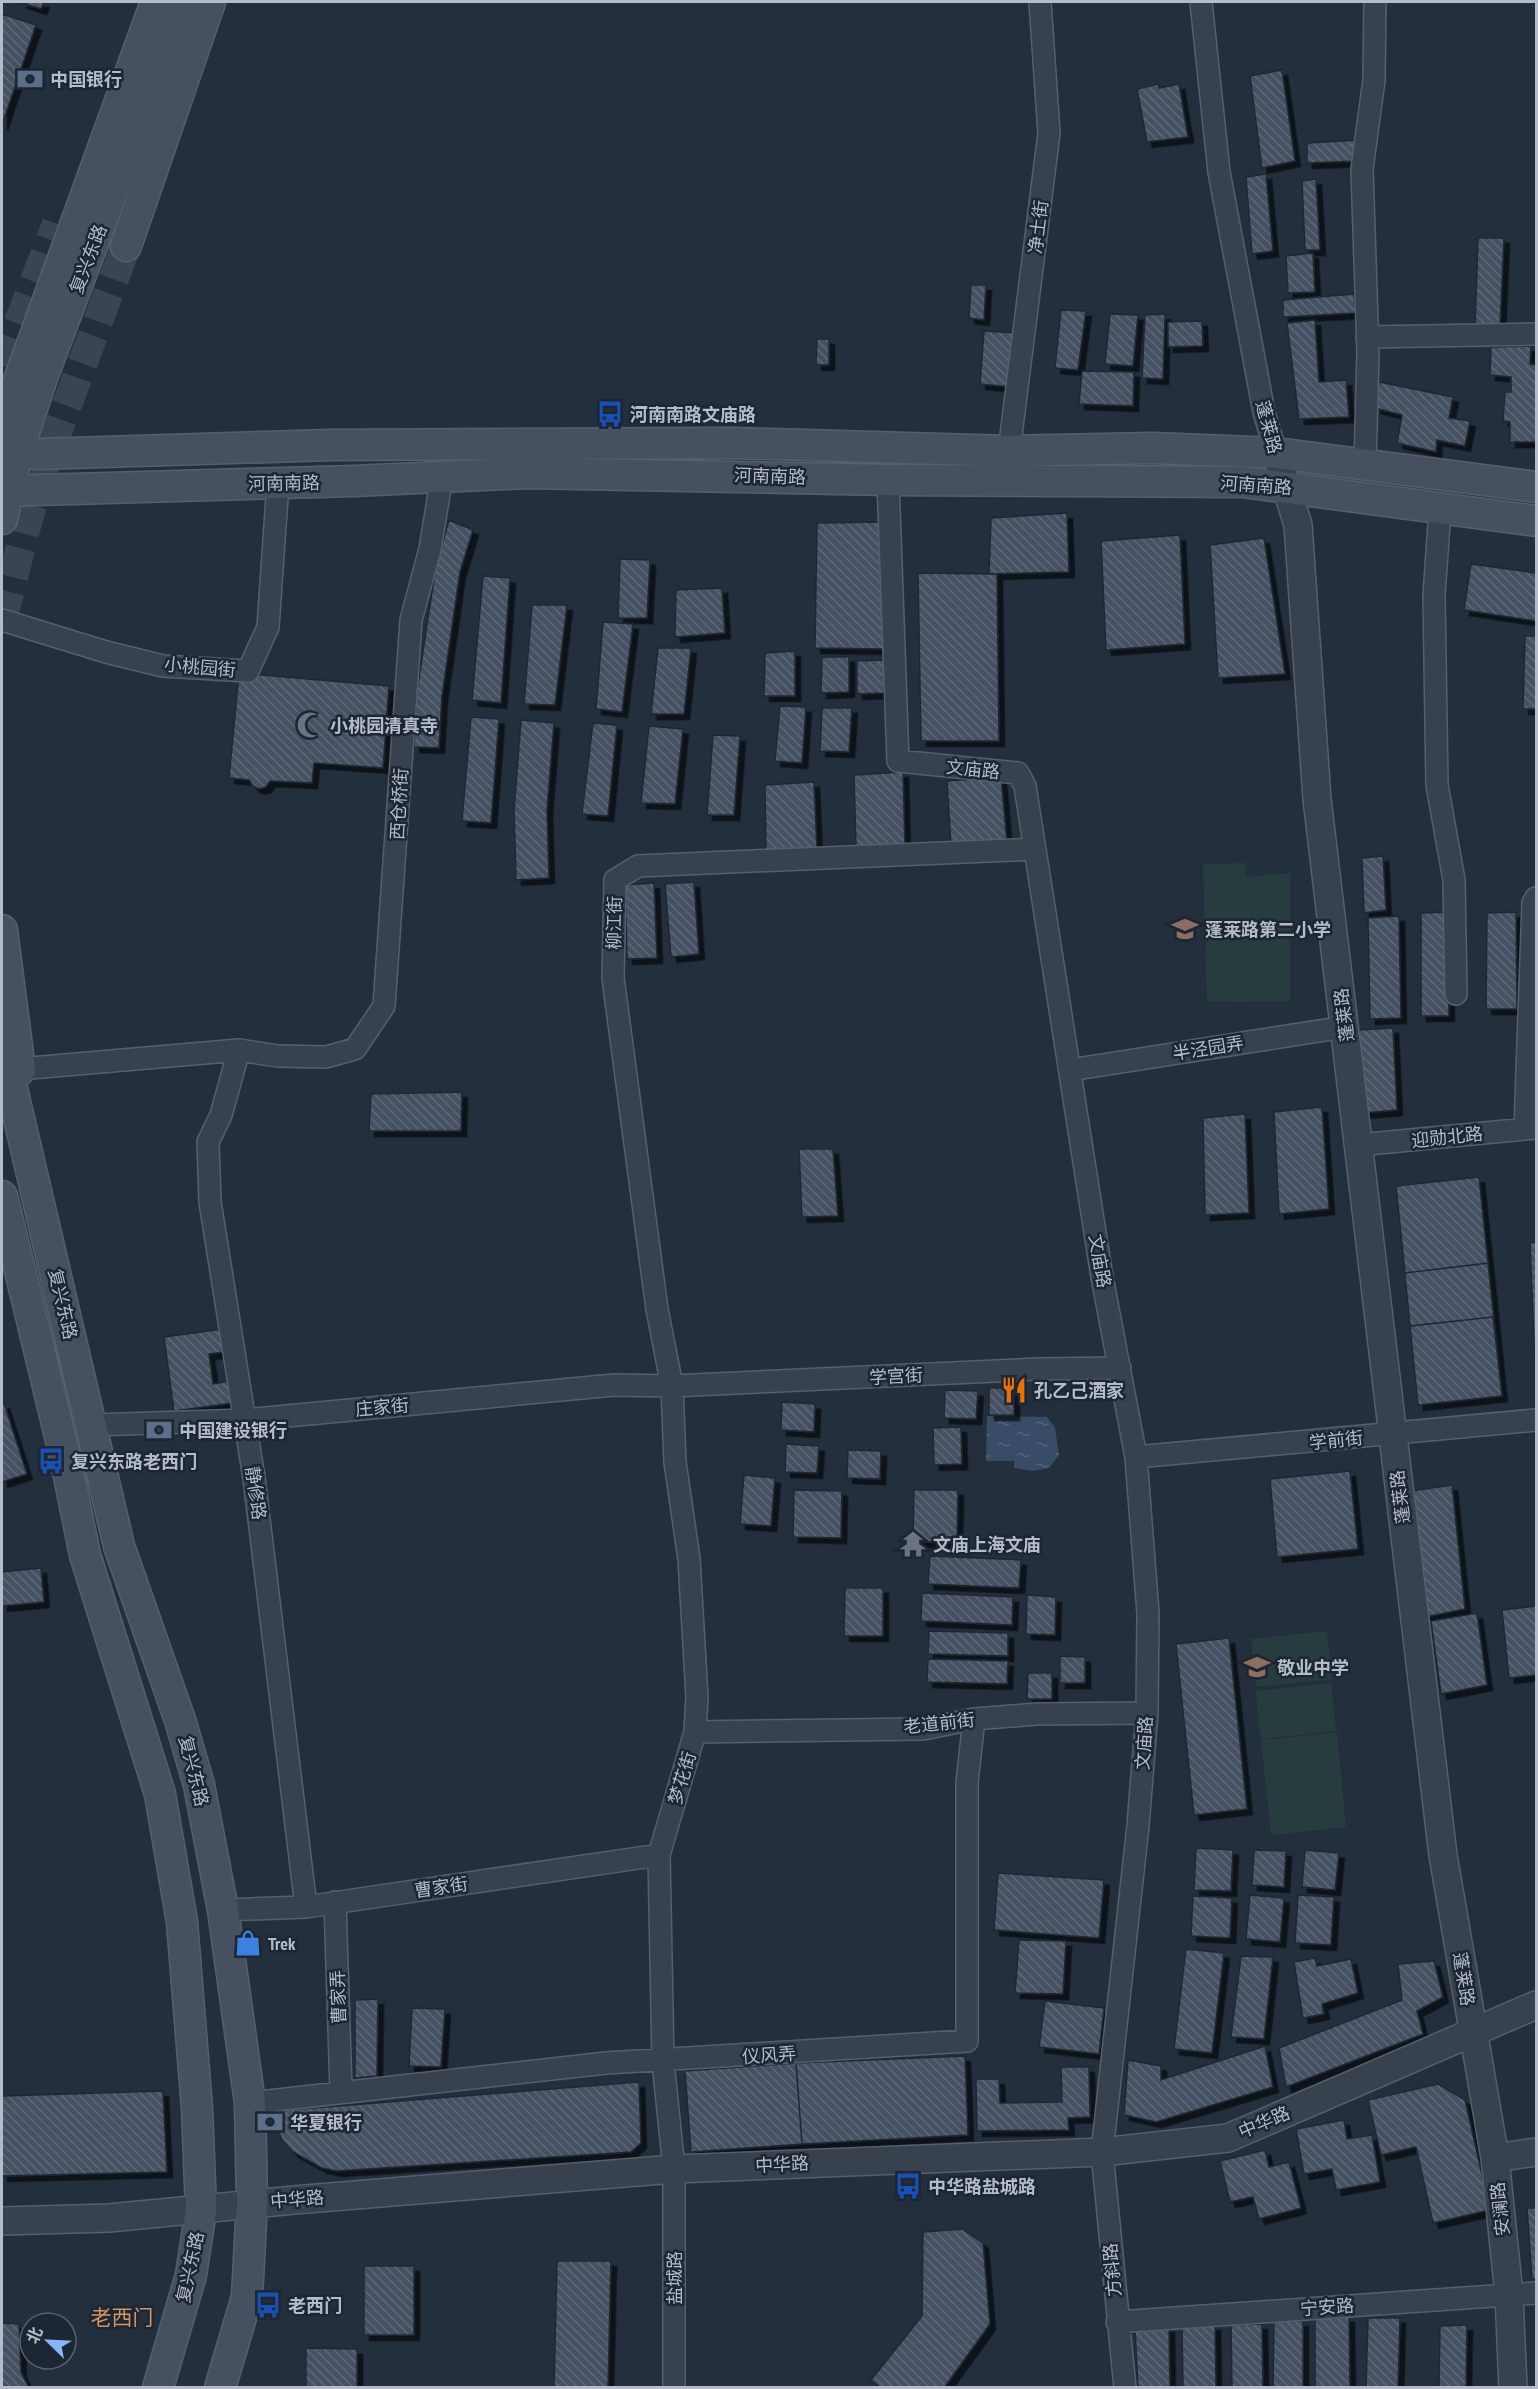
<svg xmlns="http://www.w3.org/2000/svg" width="1538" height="2389" viewBox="0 0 1538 2389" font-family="'PT Sans Narrow','Noto Sans SC',sans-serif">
<defs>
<pattern id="water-ripples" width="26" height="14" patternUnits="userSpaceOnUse" patternTransform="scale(1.5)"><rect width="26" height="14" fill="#394c67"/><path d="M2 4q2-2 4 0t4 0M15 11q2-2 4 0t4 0" fill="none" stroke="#53647b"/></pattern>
<pattern id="building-back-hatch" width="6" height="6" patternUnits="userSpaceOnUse" patternTransform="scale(1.5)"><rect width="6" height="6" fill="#455162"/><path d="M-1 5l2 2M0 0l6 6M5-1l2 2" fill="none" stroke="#5d6877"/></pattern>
<filter id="shadow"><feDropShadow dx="5.5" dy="5.5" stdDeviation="0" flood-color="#0009"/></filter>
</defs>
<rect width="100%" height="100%" fill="#242f3e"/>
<path fill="#263c3f" d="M1246,863V877L1290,873V1001L1207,1002L1203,864Z
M1327,1631L1332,1679L1256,1687L1251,1639Z
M1331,1683L1336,1731L1260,1739L1256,1691Z
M1337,1732L1346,1827L1271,1835L1261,1740Z"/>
<path fill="url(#water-ripples)" d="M987,1416L1047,1417L1055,1428L1059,1455L1049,1468L1033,1471L1014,1468V1461H986Z"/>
<path fill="url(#building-back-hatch)" stroke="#1f2835" stroke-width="1.5" filter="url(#shadow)" d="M20,2H44L41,9Z
M2,14L36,25L2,125Z
M1282,70L1295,161L1262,168L1250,76Z
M1158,84L1159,88L1179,84L1188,137L1147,142L1137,89Z
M1358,140V161L1307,163V143Z
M1266,174L1273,251L1252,254L1246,177Z
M1316,179L1320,250H1305L1302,181Z
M1478,238H1504L1500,328L1475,327Z
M1313,253L1315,292L1288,293L1286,256Z
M971,285H986L984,320L969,318Z
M1354,294L1356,313L1283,317V300Z
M1061,310L1086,311L1078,370L1055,368Z
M1110,314L1138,315L1133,366L1105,364Z
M1165,314L1163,379L1142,378L1145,315Z
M1315,320L1319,382L1346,380L1349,417L1299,419L1287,323Z
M1202,321L1203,346L1168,347V322Z
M984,331L1016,333L1012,387L980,384Z
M817,339H829V365H816Z
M1531,346L1530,364L1536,365V442H1510V422L1503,421L1505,392H1511V377L1490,375L1491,347Z
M1082,371L1134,372L1133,406L1079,404Z
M1379,382L1453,397L1449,418L1470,421L1465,446L1437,440L1436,452L1397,443L1402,415L1375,408Z
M1067,513L1069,572L989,574L991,518Z
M449,520L473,530L460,572L442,696L439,748L414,747L417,691L436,566Z
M883,522L884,649L815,648L817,523Z
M1180,535L1185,644L1106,650L1101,541Z
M1264,538L1285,674L1218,678L1210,545Z
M620,559L650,560L647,618H618Z
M1471,564L1536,573V621L1464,610Z
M918,573L997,574L999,741H921Z
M483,576L510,578L501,703L472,700Z
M722,588L725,633L675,637L676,590Z
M532,605H567L555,705L524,704Z
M603,622L633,624L622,712L596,709Z
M1525,636H1536V709H1523Z
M658,648H691L684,714H651Z
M795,651V696H764L765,653Z
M822,657H849V692L821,693Z
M885,660L884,693L857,694V661Z
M239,673L389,686L383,768L314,763L312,783L270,781L266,787L259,789L253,786L249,780L229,778Z
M780,706L806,707L802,763L775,761Z
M822,708H852L849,752L820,751Z
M471,717L499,719L491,823L462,821Z
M521,720L554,723L547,810L549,878L516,880L514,810Z
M593,723L617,725L608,816L582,814Z
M649,726L683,729L675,804L641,803Z
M713,735L740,736L734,815H707Z
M903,772L905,847L856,849L854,775Z
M1001,777L1007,842L951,846L947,781Z
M814,782L817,851L766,853L765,785Z
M1383,856L1386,910L1364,913L1362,858Z
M694,882L699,954L671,957L665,884Z
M654,883L657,958L627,959L625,885Z
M1448,912L1449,1016H1421V913Z
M1516,912L1517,1009H1486L1487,913Z
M1399,916L1401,1018L1370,1019L1368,918Z
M1393,1028L1397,1110L1363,1113L1359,1030Z
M462,1092L461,1131H369L371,1094Z
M1322,1107L1329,1209L1279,1214L1274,1112Z
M1245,1114L1249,1213L1205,1215L1203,1118Z
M799,1149H833L838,1216L802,1217Z
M1479,1177L1502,1396L1418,1405L1396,1186Z
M1479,1177L1488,1263L1405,1273L1396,1186Z
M1536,1242V1391L1530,1243Z
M1493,1317L1502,1396L1418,1405L1410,1326Z
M223,1329L226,1352L209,1354L213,1384L230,1381L233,1403L174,1411L164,1337Z
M989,1388H1014V1415H989Z
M945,1390L978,1391L976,1419L944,1418Z
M782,1402L815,1404L814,1432L781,1430Z
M4,1403L27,1474L2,1482V1404Z
M961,1427L962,1464L934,1465L933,1428Z
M786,1444L819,1446L817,1473L785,1472Z
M848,1450L881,1451L880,1479L847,1478Z
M1350,1471L1358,1549L1277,1557L1270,1479Z
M744,1475L775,1478L771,1526L740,1524Z
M1452,1485L1465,1609L1425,1617L1412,1491Z
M794,1490L842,1491L841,1538L793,1537Z
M914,1490H958L957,1542H913Z
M930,1556L1021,1560L1019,1588L928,1584Z
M41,1568L44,1602L2,1606V1572Z
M845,1588H883V1636H844Z
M922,1593L1013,1597L1012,1625L921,1621Z
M1027,1595L1056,1597L1055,1635L1026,1634Z
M1536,1606V1675L1509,1678L1502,1610Z
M1477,1613L1487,1685L1441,1694L1431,1621Z
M929,1631L1008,1633V1656L928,1654Z
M1229,1638L1247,1809L1194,1815L1176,1644Z
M1060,1656L1085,1657V1683H1060Z
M928,1659L1008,1661L1007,1684L927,1682Z
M1028,1673H1052V1699H1027Z
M1196,1848L1233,1850L1231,1891L1194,1890Z
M1254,1850L1286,1851L1284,1887L1252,1885Z
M1305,1850L1339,1853L1335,1890L1302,1887Z
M998,1873L1104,1880L1099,1938L994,1930Z
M1250,1895L1284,1898L1280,1942L1246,1939Z
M1298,1895L1334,1897L1331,1945L1295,1943Z
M1193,1896L1232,1898L1230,1938L1191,1936Z
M1019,1940L1066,1941L1063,1994L1015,1993Z
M1186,1949L1224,1953L1212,2053L1174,2049Z
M1241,1956L1273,1957L1264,2039L1231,2037Z
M1315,1958L1317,1966L1351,1959L1358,1993L1322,2004L1324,2014L1303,2018L1294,1962Z
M1434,1961L1443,1997L1417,2011L1423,2034L1286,2087L1279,2048L1402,2000L1398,1964Z
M378,1999L377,2076L355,2078V2000Z
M1045,2001L1104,2008L1099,2054L1039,2047Z
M412,2008L445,2009L441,2067L409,2066Z
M1265,2046L1273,2087L1156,2122L1124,2115L1128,2060L1161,2066V2080Z
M965,2056L968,2135L802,2144L796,2063Z
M796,2063L802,2144L691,2152L685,2071Z
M1061,2067H1089L1090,2117L1068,2118L1069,2130L977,2131L976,2079H999L1000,2103L1062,2102Z
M639,2082L641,2143L631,2152L337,2171L322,2168L293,2152L282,2140L277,2127L276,2111Z
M1438,2084L1465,2100L1490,2210L1433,2223L1416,2147L1381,2155L1368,2100Z
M163,2091L167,2172L2,2176V2096Z
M1344,2120L1347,2139L1372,2135L1380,2182L1336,2190L1332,2169L1304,2174L1296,2129Z
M1265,2150L1269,2167L1289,2162L1301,2208L1259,2219L1253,2197L1230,2202L1220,2161Z
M1527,2208H1536V2279H1532Z
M962,2229L983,2243L990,2324L944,2388H881L871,2380L922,2316L923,2232Z
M557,2261H611L608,2388H554Z
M364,2266H414V2335H364Z
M1315,2317H1349L1350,2388H1315Z
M1368,2318H1400L1398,2388H1366Z
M1274,2321H1303V2388H1273Z
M2,2323L19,2324L21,2372L29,2388H2Z
M1262,2324L1263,2388H1232L1231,2325Z
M1215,2325L1216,2388H1183L1182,2327Z
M1467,2325L1466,2388H1439L1440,2326Z
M1169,2327L1170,2388H1138L1135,2328Z
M306,2348L357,2349V2388H306Z"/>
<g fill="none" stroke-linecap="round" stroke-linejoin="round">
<path stroke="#3a4453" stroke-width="30" stroke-dasharray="30 15" stroke-linecap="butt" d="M2,366L57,224
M2,621L27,522L47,459L126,246"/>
<g stroke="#565f6c" stroke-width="24">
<path id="minor" d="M1201,2L1219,172L1264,412L1276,453
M1367,337L1536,334
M1009,451L1049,133L1040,2
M1365,465L1368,352L1362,169L1374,80L1375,2
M888,480L898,761L1018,773L1025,786L1102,1277L1136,1457L1148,1613L1147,1713L1138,1826L1102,2152L1125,2388
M1440,510L1434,595L1437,785L1454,880L1456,994
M2,620L106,652L163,666L248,671L268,627L278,483
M239,1050L221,1115L208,1142L210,1202L254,1478L306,1907
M19,1069L239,1050L278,1056L326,1057L355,1049L384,1006L411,620L430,549L442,476
M1070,1070L1345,1027
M1525,1129L1533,903L1536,898
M1358,1145L1536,1128
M92,1425L245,1420L614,1385L672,1386L1039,1369L1120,1368
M1136,1457L1536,1420
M695,1732L923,1729L974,1719L1037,1714L1147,1713
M335,1902L341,2091
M223,1910L306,1907L659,1855
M250,2103L606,2063L967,2041V1783L974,1719
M1117,2322L1536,2293
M674,2388V2169L663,2062L659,1855L695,1732L697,1697L689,1559L675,1462L672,1386L657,1309L613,978L615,880L638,866L1035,849"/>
</g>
<g stroke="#565f6c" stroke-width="30">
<path id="tertiary" d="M1276,453L1298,525L1317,799L1443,1855L1495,2158L1509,2295L1513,2388
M1495,2158L1536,2152
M2,2221L109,2218L294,2200L674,2169L1102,2152L1228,2138L1536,2005"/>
</g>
<g stroke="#565f6c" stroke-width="33">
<path id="secondary" d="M126,246L210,2
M2,427L156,2
M2,451L39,454L331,445L733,443L1009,451L1152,448L1276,453L1536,487
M2,491L354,481L527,473L888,480L1243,482L1536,521
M2,519L17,453L43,375L184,2
M2,930L20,1070
M2,1046L119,1546L180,1720L199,1785L223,1910L250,2103L252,2203L247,2297L220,2388
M2,1196L66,1461L85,1555L160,1794L182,1922L197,2108L201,2210L191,2275L158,2388"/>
</g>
<use href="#minor" stroke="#38414e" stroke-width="21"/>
<use href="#tertiary" stroke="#38414e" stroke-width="27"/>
<use href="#secondary" stroke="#465061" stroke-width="30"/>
</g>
<defs>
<g id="bank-bare" transform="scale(2.07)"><path d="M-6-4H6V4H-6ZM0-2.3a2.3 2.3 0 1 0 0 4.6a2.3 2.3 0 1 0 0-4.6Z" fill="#5c6f8a" stroke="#1d2633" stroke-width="2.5" paint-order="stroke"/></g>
<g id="bus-bare" transform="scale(2.07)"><path d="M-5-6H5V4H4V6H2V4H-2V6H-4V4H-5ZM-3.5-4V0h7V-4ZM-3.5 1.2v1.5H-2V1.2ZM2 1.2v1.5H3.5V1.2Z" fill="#1a4fb4" stroke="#1d2633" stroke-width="2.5" paint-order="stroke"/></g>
<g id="mosque-bare" transform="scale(2.07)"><path d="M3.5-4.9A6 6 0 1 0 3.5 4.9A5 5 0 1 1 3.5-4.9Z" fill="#6b7280" stroke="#1d2633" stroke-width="2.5" paint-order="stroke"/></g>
<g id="school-bare" transform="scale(2.07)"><path d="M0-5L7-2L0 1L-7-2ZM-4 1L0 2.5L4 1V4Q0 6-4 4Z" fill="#8d6e63" stroke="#1d2633" stroke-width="2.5" paint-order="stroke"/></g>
<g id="restaurant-bare" transform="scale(2.07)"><path d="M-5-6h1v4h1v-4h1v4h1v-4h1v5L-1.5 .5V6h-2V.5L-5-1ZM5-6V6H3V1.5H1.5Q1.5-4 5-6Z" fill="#e8710a" stroke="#1d2633" stroke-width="2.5" paint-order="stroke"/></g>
<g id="temple-bare" transform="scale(2.07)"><path d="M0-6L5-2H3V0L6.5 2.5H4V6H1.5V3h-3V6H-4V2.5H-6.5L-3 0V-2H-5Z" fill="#6b7280" stroke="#1d2633" stroke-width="2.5" paint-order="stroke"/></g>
<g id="shop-bare" transform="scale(2.07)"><path d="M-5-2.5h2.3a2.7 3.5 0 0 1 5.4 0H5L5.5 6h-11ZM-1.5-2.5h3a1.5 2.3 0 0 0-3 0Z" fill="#3f7fe0" stroke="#1d2633" stroke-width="2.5" paint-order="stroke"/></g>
</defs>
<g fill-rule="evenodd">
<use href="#bank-bare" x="30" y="79"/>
<use href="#bus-bare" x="610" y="414"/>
<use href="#mosque-bare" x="310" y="725"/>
<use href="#school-bare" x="1185" y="929"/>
<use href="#restaurant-bare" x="1014" y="1390"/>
<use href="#bank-bare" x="159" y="1430"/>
<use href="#bus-bare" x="51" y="1461"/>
<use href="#temple-bare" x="913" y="1544"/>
<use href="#school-bare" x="1257" y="1667"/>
<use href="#shop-bare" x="248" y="1943"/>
<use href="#bank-bare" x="270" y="2122"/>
<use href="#bus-bare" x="908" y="2186"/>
<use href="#bus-bare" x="268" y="2305"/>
</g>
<g text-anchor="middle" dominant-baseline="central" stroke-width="5" stroke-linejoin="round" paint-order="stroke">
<g font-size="18" font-weight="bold" fill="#b4bcc9" stroke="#1d2633" text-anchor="start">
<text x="50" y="79">中国银行</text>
<text x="630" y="414">河南南路文庙路</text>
<text x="330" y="725">小桃园清真寺</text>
<text x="1205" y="929">蓬莱路第二小学</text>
<text x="1034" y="1390">孔乙己酒家</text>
<text x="179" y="1430">中国建设银行</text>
<text x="71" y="1461">复兴东路老西门</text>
<text x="933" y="1544">文庙上海文庙</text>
<text x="1277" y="1667">敬业中学</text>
<text x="268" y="1943">Trek</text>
<text x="290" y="2122">华夏银行</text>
<text x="928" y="2186">中华路盐城路</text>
<text x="288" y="2305">老西门</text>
</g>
<g font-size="18" fill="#b4bcc9" stroke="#1d2633">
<text transform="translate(1038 227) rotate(-83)">净土街</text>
<text transform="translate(88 259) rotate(-69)">复兴东路</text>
<text transform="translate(1269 427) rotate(75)">蓬莱路</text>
<text transform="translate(770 476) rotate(2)">河南南路</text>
<text transform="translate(284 483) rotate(-1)">河南南路</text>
<text transform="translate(1256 485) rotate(4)">河南南路</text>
<text transform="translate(200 667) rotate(5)">小桃园街</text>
<text transform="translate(973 769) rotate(6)">文庙路</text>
<text transform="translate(399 804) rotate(-87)">西仓桥街</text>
<text transform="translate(614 923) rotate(-89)">柳江街</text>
<text transform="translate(1344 1015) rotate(-97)">蓬莱路</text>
<text transform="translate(1208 1048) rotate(-9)">半泾园弄</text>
<text transform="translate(1447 1137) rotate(-6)">迎勋北路</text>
<text transform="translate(1100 1261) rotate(80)">文庙路</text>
<text transform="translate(63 1304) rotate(77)">复兴东路</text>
<text transform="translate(896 1376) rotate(-3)">学宫街</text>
<text transform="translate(382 1407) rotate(-5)">庄家街</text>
<text transform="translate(1336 1440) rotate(-6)">学前街</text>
<text transform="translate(256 1493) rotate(82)">静修路</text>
<text transform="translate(1400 1497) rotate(-97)">蓬莱路</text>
<text transform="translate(939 1723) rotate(-6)">老道前街</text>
<text transform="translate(1144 1743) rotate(-86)">文庙路</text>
<text transform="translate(194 1771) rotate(76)">复兴东路</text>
<text transform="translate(682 1778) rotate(-73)">梦花街</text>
<text transform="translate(441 1887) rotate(-8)">曹家街</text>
<text transform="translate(1464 1979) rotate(81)">蓬莱路</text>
<text transform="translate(338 1997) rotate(-92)">曹家弄</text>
<text transform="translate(769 2055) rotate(-4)">仪风弄</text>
<text transform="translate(1264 2122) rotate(-23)">中华路</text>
<text transform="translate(782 2164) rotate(-3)">中华路</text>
<text transform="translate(297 2199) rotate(-5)">中华路</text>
<text transform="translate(1500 2209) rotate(-96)">安澜路</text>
<text transform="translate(190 2267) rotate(-78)">复兴东路</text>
<text transform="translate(1112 2270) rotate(-95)">方斜路</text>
<text transform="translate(674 2278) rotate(-90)">盐城路</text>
<text transform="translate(1327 2307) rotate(-4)">宁安路</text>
</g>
<g font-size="21" fill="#d59563" stroke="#1d2633">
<text x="122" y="2317">老西门</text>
</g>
</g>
<rect width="1538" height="2389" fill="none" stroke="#b4bcc9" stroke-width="6"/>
<g transform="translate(48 2341) rotate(294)"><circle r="28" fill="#1d2633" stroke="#59626f" stroke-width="1.5"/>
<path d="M0-4.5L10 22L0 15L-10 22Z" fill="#8ab4f8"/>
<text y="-9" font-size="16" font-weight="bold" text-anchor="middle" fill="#b4bcc9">北</text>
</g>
</svg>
